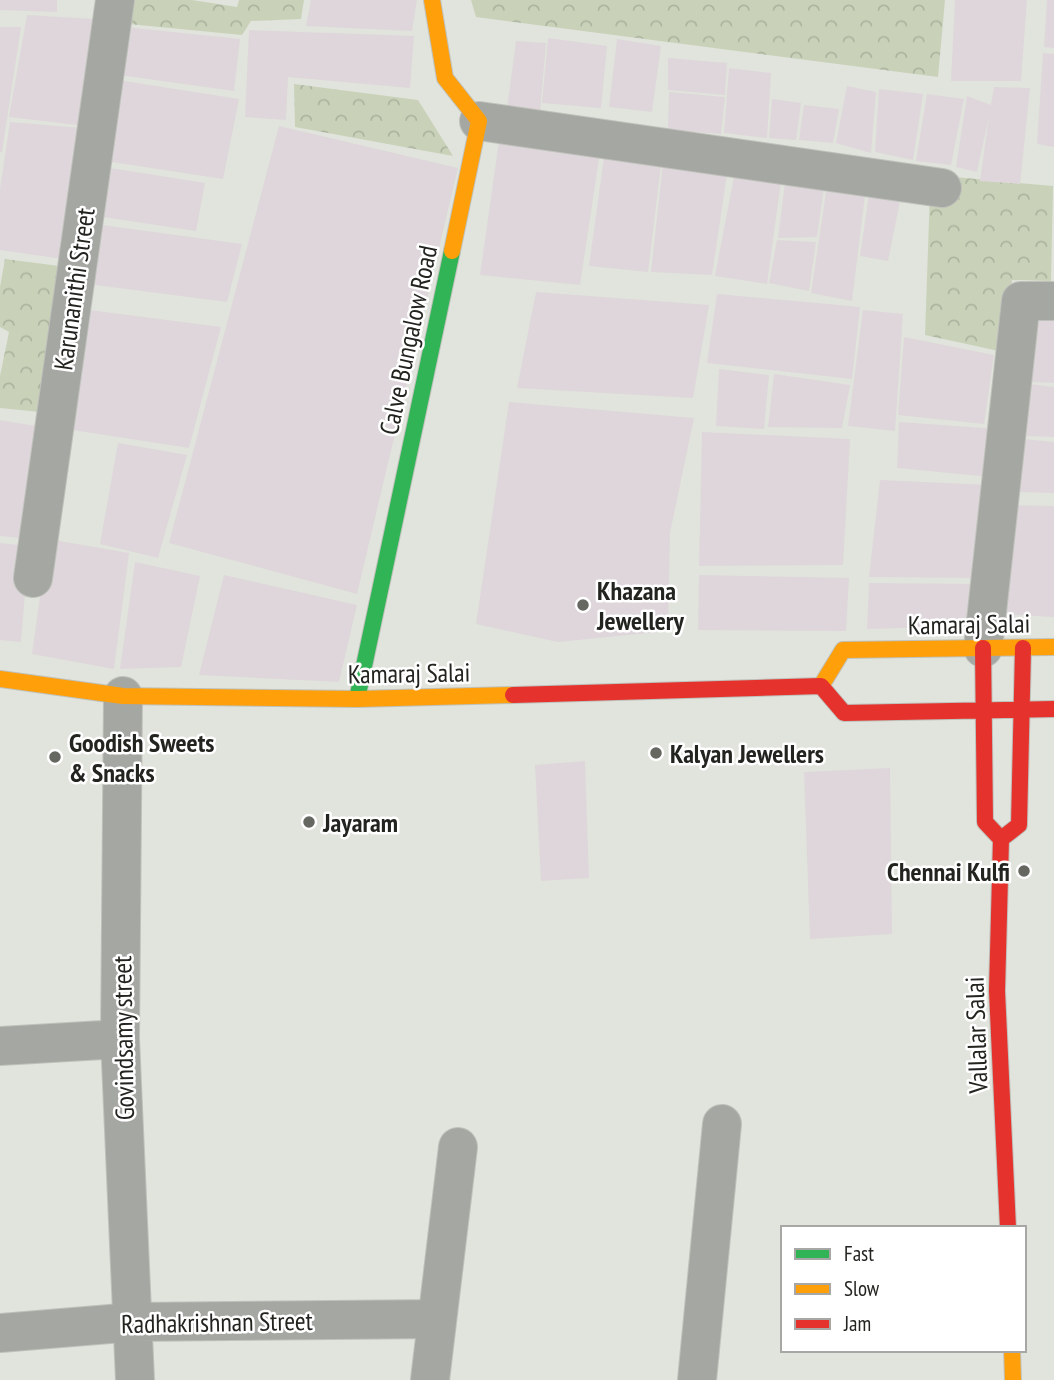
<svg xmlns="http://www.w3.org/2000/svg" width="1054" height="1380" viewBox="0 0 1054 1380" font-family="'PT Sans Narrow',sans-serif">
<defs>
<pattern id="forest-crowns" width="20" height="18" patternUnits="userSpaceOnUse" patternTransform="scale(1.75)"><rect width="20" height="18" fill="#c9d2b9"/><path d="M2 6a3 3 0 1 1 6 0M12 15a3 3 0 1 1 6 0" fill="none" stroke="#acb49f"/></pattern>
</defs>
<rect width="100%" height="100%" fill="#e1e4dc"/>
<path fill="url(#forest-crowns)" d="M120,0H192L237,7L239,0H304L301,19L251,21L242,35L118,23Z
M471,0H945L938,77L476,17Z
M294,84L418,100L453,156L295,127Z
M954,177L1053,186L1051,281L1012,280L1008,353L925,335L930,191Z
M5,259L67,267L40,412L0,408V376L9,332L0,327V287Z"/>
<path fill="#ded6db" d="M0,0H57V12L0,10Z
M311,0H417L412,31L306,26Z
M955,0H1027L1021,81H951Z
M1047,0H1054V48L1044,47Z
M27,15L96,19L85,126L9,117Z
M115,26L240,39L234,91L112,74Z
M0,27H21L2,152H0Z
M249,30L414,36L410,88L288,77L286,120L245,117Z
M548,38L607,46L601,108L542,103Z
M617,39L661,46L652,112L609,107Z
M516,41L546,43L540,112L507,109Z
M1043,53L1054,54V147L1037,144Z
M668,58L727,63L725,95L668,90Z
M729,68L771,73L767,138L724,133Z
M112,79L239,99L223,179L99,160Z
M847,86L876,92L871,153L836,143Z
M994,87L1030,88L1020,184L980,181L989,116L977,172L956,167L967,96L991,105Z
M879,89L923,94L913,160L875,152Z
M669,92L725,97L721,134L668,130Z
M927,94L964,99L951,165L916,161Z
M772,99L801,103L796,140L769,138Z
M804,105L839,109L833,143L799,140Z
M10,122L82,128L63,259L0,250V189Z
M279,126L458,168L357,594L169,543Z
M500,134L600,152L580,285L480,275Z
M605,150L662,157L648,272L589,266Z
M664,154L728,167L712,275L651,272Z
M98,166L205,183L196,231L90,215Z
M736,166L782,174L767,284L715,276Z
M786,175L825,180L817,237L778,238Z
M828,179L866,187L852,301L811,293Z
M870,188L901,196L888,261L860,256Z
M88,223L242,244L227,302L80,283Z
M777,240L816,242L809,291L769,283Z
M536,292L709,305L693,398L517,388Z
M717,294L860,307L852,379L707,363Z
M74,308L221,327L189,448L60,428Z
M863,310L903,314L895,431L848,426Z
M1039,319L1054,320V383L1031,382Z
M904,337L994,355L984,424L898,415Z
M719,369L769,375L764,429L716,426Z
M774,374L850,385L842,428L768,427Z
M1029,384L1054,387V437L1027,436Z
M509,402L694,418L670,533L668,631L558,642L476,624Z
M0,420L48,428L30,539L0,536Z
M899,422L999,429L991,477L897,468Z
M702,432L850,439L843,565L699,566Z
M1023,439L1054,442V493L1020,492Z
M118,443L187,455L158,558L100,544Z
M880,480L990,485L979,578L869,577Z
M1010,505L1054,506V617L1000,614Z
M48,539L129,553L114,669L32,654Z
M0,543L29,546L21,642L0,640Z
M135,562L200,576L181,667L120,669Z
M224,575L357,605L339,682L199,675Z
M699,575L849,578L846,631L698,630Z
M869,583L977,584L974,626L867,629Z
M585,761L589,878L541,881L535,765Z
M890,768L892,934L810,939L804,772Z"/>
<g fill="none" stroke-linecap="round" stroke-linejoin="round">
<g stroke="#bfc1bb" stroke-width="40">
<path id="street" d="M479,121L942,188
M33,578L115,0
M983,648L1021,301H1054
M123,696L120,1039L135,1380
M0,1046L120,1039
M0,1333L134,1322L435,1319
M430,1380L458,1147
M697,1380L722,1124"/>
</g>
<g stroke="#bfc1bb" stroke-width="18">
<path id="fast" d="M357,699L452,251"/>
</g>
<g stroke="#bfc1bb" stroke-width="18">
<path id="slow" d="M432,0L445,78L479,121L452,251
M0,679L123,696L357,699L513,695
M821,686L843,650L1054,647
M1012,1350L1013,1380"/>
</g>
<g stroke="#bfc1bb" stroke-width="18">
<path id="jam" d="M983,648L985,822L1001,839L997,991L1008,1228
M513,695L821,686L844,713L1054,709
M1001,839L1019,825L1023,648"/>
</g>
<use href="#street" stroke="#a5a7a3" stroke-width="38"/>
<use href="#fast" stroke="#30b455" stroke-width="16"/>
<use href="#slow" stroke="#ff9f0a" stroke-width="16"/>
<use href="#jam" stroke="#e5322d" stroke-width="16"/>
</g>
<g fill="#656761" stroke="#fff" stroke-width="2.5">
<circle cx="583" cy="605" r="7"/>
<circle cx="656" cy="753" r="7"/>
<circle cx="55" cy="757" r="7"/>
<circle cx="309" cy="822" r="7"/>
<circle cx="1024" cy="871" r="7"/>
</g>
<g text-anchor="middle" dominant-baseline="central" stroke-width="5" stroke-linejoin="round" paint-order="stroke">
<g font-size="26" fill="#22241f" stroke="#fff">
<text transform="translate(74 289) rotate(-82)">Karunanithi Street</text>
<text transform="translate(408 340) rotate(-78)">Calve Bungalow Road</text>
<text transform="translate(969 624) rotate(-1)">Kamaraj Salai</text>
<text transform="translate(409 673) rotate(-1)">Kamaraj Salai</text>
<text transform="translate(976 1035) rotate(-92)">Vallalar Salai</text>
<text transform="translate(123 1038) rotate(-91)">Govindsamy street</text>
<text transform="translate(217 1322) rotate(-1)">Radhakrishnan Street</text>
</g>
<g font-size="26" font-weight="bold" fill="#22241f" stroke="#fff" text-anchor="start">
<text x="597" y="590">Khazana<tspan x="597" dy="30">Jewellery</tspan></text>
<text x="69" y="742">Goodish Sweets<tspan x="69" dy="30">&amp; Snacks</tspan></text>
<text x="670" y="753">Kalyan Jewellers</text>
<text x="323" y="822">Jayaram</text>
<text x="1010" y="871" text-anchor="end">Chennai Kulfi</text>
</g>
</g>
<rect x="781" y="1226" width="245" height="126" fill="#ffffff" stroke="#a7a7a5" stroke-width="2"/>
<rect x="795" y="1249" width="35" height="10" fill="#30b455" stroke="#a7a7a5" stroke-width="2"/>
<text x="844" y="1261" font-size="21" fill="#22241f">Fast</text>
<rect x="795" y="1284" width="35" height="10" fill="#ff9f0a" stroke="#a7a7a5" stroke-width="2"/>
<text x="844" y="1296" font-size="21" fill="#22241f">Slow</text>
<rect x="795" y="1319" width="35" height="10" fill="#e5322d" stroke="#a7a7a5" stroke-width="2"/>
<text x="844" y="1331" font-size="21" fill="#22241f">Jam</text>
</svg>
